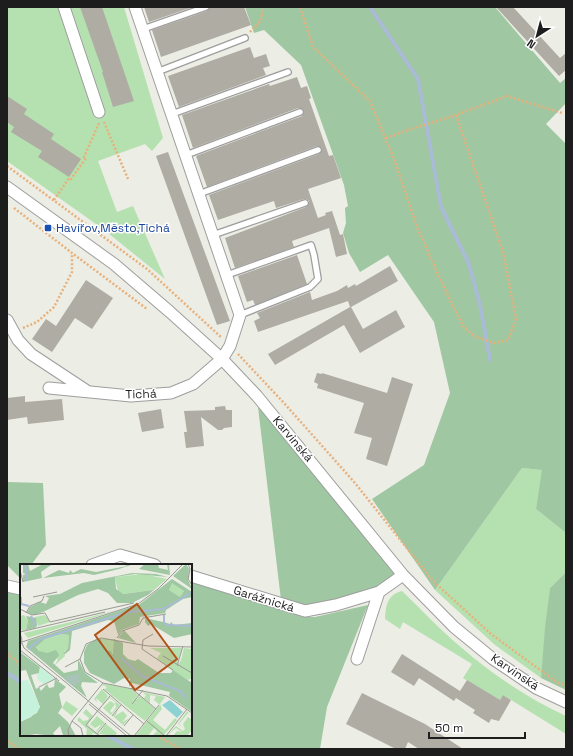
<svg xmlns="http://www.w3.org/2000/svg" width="573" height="756" viewBox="0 0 573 756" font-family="'Space Grotesk',sans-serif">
<rect width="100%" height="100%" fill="#ecede4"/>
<path fill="#b5e1b0" d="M7,7H124L163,138L152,151L145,144L98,161L117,212L133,206L165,279L103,229L7,161Z
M522,468L543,470L536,509L566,533V572L550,588L541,678L495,645L435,590Z
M402,591C422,610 441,631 462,648C493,675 529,699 566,716V734L503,695L494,710L486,692L463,678L472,664L403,622L400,629L385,619C386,605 387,595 402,591Z"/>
<path fill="#9ec7a2" d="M245,7H495L560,83L566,78V103L546,124L566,144V533L536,509L542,470L522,468L435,590L372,499L424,465L450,393L434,322L388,255L360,272L349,253L343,233L346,223L345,208L348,206L344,185L301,65L264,30L254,33Z
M258,407L396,574L379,587L350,596L306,606L281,600Z
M7,482L43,483L46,545L31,565H21V579L7,565Z
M566,572V690L541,678L545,628L550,588Z
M191,582L303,617H315L368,605L327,707L320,749H7V589L21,592V735H191Z"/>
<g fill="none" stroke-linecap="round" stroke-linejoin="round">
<path stroke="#aabbd5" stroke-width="4" d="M370,7L418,79L441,207L469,264L480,305L490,360
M7,673L21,682
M106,735L133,749"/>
</g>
<path fill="#afaca3" d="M80,7H102L134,101L113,107L102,72H103Z
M144,7H193L149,22Z
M210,7H244L251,25L161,57L152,30L207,11Z
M496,7H513L560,58L566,53V70L559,76Z
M250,47L254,58L266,54L270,66L263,68L266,75L179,107L168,76Z
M297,77L301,88L307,86L311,98L309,99L329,156L333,155L341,178L308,189L318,218L326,215L325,213L332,211L340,235L343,234L347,254L336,257L329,228L292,241L294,247L235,268L225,238L306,207L309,204V201L306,199H304L276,208L274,201L218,220L209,195L319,154L321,152L322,149L320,147L317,146L207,187L196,156L302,116L303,114L304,111L302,109L298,108L193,148L182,115L269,84L270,86Z
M7,96L27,109L24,114L54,134L51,139L81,159L69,177L38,157L42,151L11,132L14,127L7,122Z
M168,152L230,321L217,325L156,156Z
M297,255L307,284L255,305L253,300L247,302L238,276Z
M390,266L398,281L351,307L363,329L396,310L405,327L360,353L344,325L275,365L268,354L350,307L348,301L258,332L254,321L260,318L257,313L310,292L312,300L337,291L347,285L348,288L355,284L356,286Z
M86,280L113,298L92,329L75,318L52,352L32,339L46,319L56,326Z
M317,373L322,374V373L387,393L392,377L413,384L387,466L366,459L372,438L354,433L364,403L317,388L318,384L314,382Z
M25,396V402L62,399L64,420L28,424L27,417L7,420V398Z
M225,406L226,410H232V427L224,428L222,430H218L201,417L204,446L186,448L184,432H187L184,411L215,410V407Z
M161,409L164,428L142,432L138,413Z
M402,654L460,691L467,680L500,700L503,695L511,700L499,721L491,719L489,723L473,713L475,710L456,698L454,701L419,678L414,686L391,672Z
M362,693L425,724L463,749H419L408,742L405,749H396L346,724Z"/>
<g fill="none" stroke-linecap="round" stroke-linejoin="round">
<g stroke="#9e9e9e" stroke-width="8">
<path id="lane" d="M143,29L206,7
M157,72L245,38
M172,114L288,72
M186,155L300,112
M199,194L318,150
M213,235L305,203
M227,275L311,245L314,255L318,279L310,287L240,315"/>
</g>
<g stroke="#9e9e9e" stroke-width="13">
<path id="street" d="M64,7L99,112
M7,187L114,264L170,312L222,359L257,396L403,575L454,627L493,659L536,688L566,702
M7,320L18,340L31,354L87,391
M49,388L131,396L171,393L193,384L222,359L230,346L240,315L135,7
M92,565L120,555L155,565
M191,576L305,611L336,605L379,592L403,575
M7,586L21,589
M357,659L379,592"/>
</g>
<path stroke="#e8b07b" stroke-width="2.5" stroke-dasharray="2 2" stroke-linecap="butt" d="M300,7L313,47L370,101L394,159L417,227L441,281L463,326L474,336L494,343L508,340L516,319L503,252L456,115L507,96L562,113
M250,32L261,20L263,7
M104,122L128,179
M386,138L411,129L456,115
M7,166L147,269L222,338
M54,200L69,178L71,179L86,158L84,157L99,123
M14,208L72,253L147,309
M23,328L37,322L54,307L72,272V254
M238,354L284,403L355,483L433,581L491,634L558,683L566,685
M7,653L21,665
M156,735L181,749
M7,741L20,749"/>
<use href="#lane" stroke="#fff" stroke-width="5.5"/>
<use href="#street" stroke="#fff" stroke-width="11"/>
</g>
<rect fill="#1a4fb4" stroke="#fff" stroke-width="1.5" x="44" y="224" width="8" height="8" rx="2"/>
<g text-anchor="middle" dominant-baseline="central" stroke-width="3" stroke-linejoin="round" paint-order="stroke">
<g font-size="12" fill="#164399" stroke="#fff" text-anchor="start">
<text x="56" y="228">Havířov,Město,Tichá</text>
</g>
<g font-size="12" fill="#1d1d1d" stroke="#fff">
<text transform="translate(141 394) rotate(-2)">Tichá</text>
<text transform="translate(293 439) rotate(50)">Karvinská</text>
<text transform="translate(264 599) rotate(17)">Garážnická</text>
<text transform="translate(515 672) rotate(34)">Karvinská</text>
</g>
</g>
<g transform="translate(20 564)">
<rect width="172" height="172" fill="#ecede4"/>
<path d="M123,10L147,15L133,26L102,30L98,28L95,13ZM152,18L164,27L160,33L149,26ZM97,46L8,74L4,69L51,58ZM4,51L8,57L6,66L3,67L0,65V52ZM25,51L30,58L18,62L15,53ZM41,70L49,71L48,84L44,88L45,92L35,101L38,95L19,87L16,82L25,75ZM81,75H94V89L85,86ZM130,84H162L156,103L161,96L164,84L172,85V114L168,116L153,107L137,94L141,89ZM86,120L111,125L118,131L111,140L120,132L135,145L125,157L84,125L87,124L84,121L82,123L83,120ZM82,125L88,132L83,140L76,134L77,138L74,135ZM122,128L145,133L140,140L142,145L133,156L145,166L155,154L157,156L143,172H132L137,167L134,164L128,172H115L140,141L134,136L136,132L130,131V139L124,134L126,131ZM90,133L100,141L91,151L83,144L90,137L95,140L90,147L92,149L96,143L95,138L90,134L81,143ZM46,137L58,145L52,152L42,144ZM99,144L95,152L103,147L107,152L102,158L110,154L103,161L93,152ZM66,145L73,152L66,161L80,172L72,169L73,172H66L67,165L57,156L59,153L63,157L68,156L69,154L63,149ZM167,147L172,153L168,149L159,160L165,165L163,160L168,153L172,156V166L167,172H153L157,167L162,168L156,164L147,172L156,162L163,167L165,165L158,160ZM75,151L68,160L76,167L82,160L75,164L70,160L77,152L85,159L77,168L67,160ZM86,160L97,169L95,172L79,170Z" fill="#b5e1b0"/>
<path d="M3,0H8L10,7L23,0L31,1L21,8L22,14L3,18V11L6,10L3,9ZM103,0H114L99,5L74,11L64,9L23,14L39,6L49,9L50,6L53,9L61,5L76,8L107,2ZM125,0H138L139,4L148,6L147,0H149L150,11L119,5ZM166,0L169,5L168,16L172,25L153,12ZM112,9L136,10L148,13L115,10L95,13L96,25L103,30L133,26L145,16L128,31L112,39H97L88,29L78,25L58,31L23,48L14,51L7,49L10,43L20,38L26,40L29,34L25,32L40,30L62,19ZM152,15L172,28V33L163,35L146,46L145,49L120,53L119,60L102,66L98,71L94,57L88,56L52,67L50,86L45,90H43L48,84L49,71L41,70L25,75L16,83L19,87L27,89L36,86L39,91L33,99L44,109L58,106V96L59,97L65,109L78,119L62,118L61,122L67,134L6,83L8,77L120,40ZM152,19L164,27L160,33L149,26ZM144,51V58L150,60L151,58L154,61L172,59V70L154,74L131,60L128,62L125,58V54L143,58ZM6,52L16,54L17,61L15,64L6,66L8,57ZM104,66L116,79L98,74ZM76,75H81L85,86L91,87L93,90L94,75L103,79V90L108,95L115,97L118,95L139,109H151L153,106L172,119V148L149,132L150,128L112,119L109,123L110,115L104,114L94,120L70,109L64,99V88L67,81ZM0,88L20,103L19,109L11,111L16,125L19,123L21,127L27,120L29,124L34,123L35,115L46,123L39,130L42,143L38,149L48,158L56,172H37L43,171L40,162L33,169L35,172L16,170L3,172L0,169V158L11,153L20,143L6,106L0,107Z" fill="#9ec7a2" fill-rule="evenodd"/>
<path d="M61,110L58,115L63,116L53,122L45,116V112Z" fill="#a8c3b7"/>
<path d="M20,103L35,115L24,120L18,116L17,110L19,109ZM8,116L20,143L17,149L0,158V117Z" fill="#c6f2db"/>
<path d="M150,136L163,148L157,154L142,141Z" fill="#8cd2d2"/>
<path fill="none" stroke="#aabbd5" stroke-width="2" d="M5,0L7,17M1,33V40L9,42M144,51V59L147,61L172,62M11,52L16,63M8,85L21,75L108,48L143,45L171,29M102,95L122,112L160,127L166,134"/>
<path fill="none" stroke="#999a94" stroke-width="1" d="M168,0L170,5L168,15L172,21M0,6L3,18M13,33L37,28M0,45L12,51L25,49L30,58L114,39M6,49L10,42L22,37L24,32M0,68L85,48M0,69L2,76L0,83M133,70L123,76L122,85L153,106M97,74L102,67L119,61L123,54L146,50M2,78L118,40L138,25L163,0M2,79L4,84L111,172M172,83L128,82L81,74L66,80L60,95L65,108L83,119L147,132L172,149M0,86L39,117M143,92L172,109M157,102L163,82M45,103L60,95M19,123L37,114M111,124L136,145M83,125L124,160M69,140L107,172M112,140L123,126M92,152L101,141M52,157L61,164L63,172M127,157L145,172M104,162L113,151M77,170L86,159M49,172L48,166L52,157L83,119M80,172L66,161L90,132M114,172L139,141M146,172L167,145"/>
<path fill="#b15419" fill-opacity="0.15" stroke="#b15419" stroke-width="2" d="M117,40L157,95L115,126L75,71Z"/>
<rect width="172" height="172" fill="none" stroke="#1d1d1d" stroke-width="2"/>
</g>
<rect width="573" height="756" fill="none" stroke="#1d1d1d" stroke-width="16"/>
<g transform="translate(537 36) rotate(216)" stroke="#ffffff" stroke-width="3" paint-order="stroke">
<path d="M0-3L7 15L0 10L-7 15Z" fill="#1d1d1d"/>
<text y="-6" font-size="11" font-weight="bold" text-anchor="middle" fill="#1d1d1d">N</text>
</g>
<path d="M429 732v6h96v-6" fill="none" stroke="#1d1d1d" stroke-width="2"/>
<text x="435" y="732" font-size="12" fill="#1d1d1d" stroke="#ffffff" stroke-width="3" paint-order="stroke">50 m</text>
</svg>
